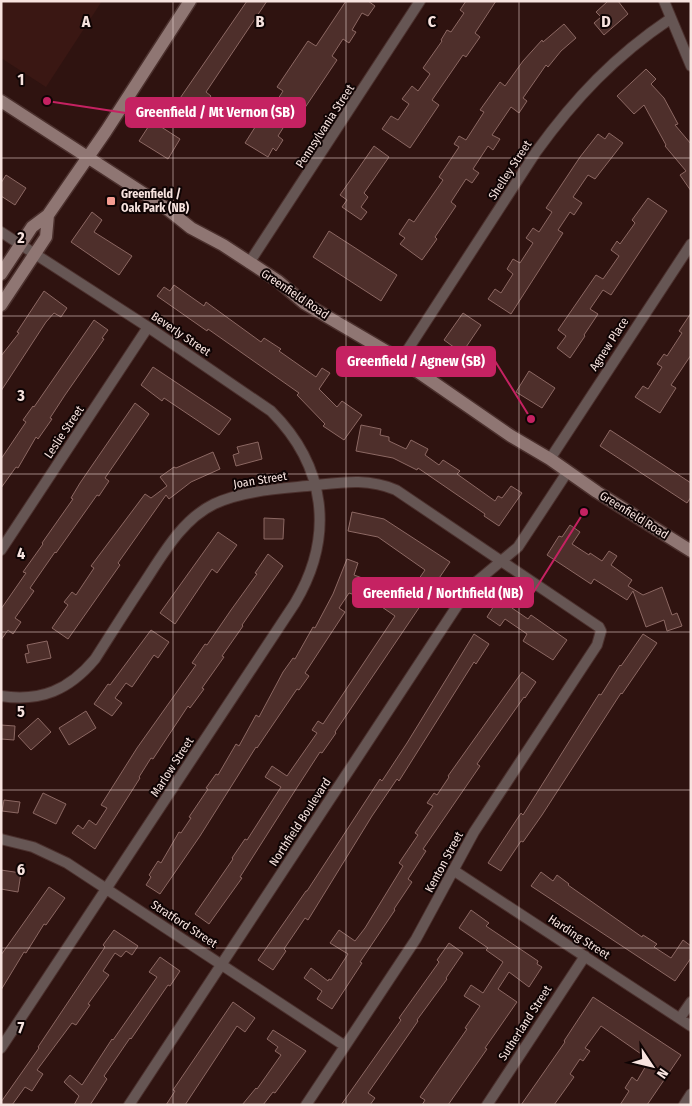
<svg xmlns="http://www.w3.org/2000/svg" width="692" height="1106" viewBox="0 0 692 1106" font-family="'Fira Sans Condensed',sans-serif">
<rect width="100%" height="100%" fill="#2f1310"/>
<path fill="#3a1713" d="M1,1H102L46,87L1,58Z"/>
<path fill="#4e2f2b" stroke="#8c6863" d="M247,1H267L206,92L211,96L205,104L199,99L189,114L176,104Z
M346,1H368L375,6L368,16L362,13L352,30L356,32L349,43L343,39L332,56L337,60L294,124L288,120L278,136L283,140L276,151L273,148L268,157L245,143L257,124L261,126L283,91L277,87L308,41L316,46Z
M466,1H496L475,33L480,37L466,57L463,55L432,100L439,105L410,148L382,129L391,116L398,120L409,104L402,99L412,86L418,91L430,74L423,68L442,41L441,40L447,30L451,32L464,13L460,10Z
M608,1H618L628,14L604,35L594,23L601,17L596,12Z
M564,24L576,38L561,51L548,67L546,65L523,98L527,101L519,113L511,107L492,135L500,139L493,150L488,146L473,169L479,173L472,183L466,179L451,202L456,206L435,237L437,239L422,260L400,244L405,238L399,234L409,219L414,222L443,180L439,177L459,147L454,144L459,136L466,140L484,112L480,110L500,82L505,86L523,61L542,40L543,42Z
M646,69L656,79L651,84L664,98L678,124L675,125L691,144V191L680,175L686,171L665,146L666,145L644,105L634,114L617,96Z
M152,121L180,139L168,159L139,141Z
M609,133L623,143L595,179L588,175L573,197L582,203L574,215L570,212L558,230L563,233L511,314L488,299L495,289L501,293L513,274L507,269L513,259L520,263L533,243L526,238L533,228L539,232L552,212L546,208L580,157L598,134L605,139Z
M374,146L389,157L364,193L368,197L361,207L367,212L361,220L342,207L347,200L340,195Z
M6,175L26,188L15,205L1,196V183Z
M648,198L667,211L611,295L603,290L590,309L598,314L584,335L585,336L570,358L557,348L566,336L558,330L596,275L603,279L619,256L611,250L617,241L620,244L635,223L632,220Z
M92,212L102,220L94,232L132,256L119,275L71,242Z
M329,231L397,275L381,301L313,257Z
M174,285L204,306L206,302L261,342L264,338L281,349L279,351L316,377L322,368L330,373L319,389L337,407L342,401L362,415L344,440L323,426L325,424L297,395L299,393L208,329L207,331L157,296L164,287L170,291Z
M44,291L67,308L61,317L54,313L46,322L1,391V356L19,333L17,332Z
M463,313L481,325L462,353L444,340Z
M691,313V355L671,385L676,388L660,413L635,397L643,386L648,389L662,367L657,364L664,354L667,356L682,333L679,331Z
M94,320L108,330L102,338L104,339L65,395L50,418L52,419L38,439L36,437L18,468L16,467L1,488V459L26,422L23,420L33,406L34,407Z
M153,367L231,419L219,435L164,398L162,401L141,385Z
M529,371L555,388L542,408L516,392Z
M135,403L149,414L105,478L109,481L99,496L97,495L56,553L55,552L30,588L34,591L15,618L21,622L13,634L8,630L1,640V609L26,573L23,572L43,544L42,543L73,499L71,498L80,483Z
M361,425L381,429L380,435L389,437V441L406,449L411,440L428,449L425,455L439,465L443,460L460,471L457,474L495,501L498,496L502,498L511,486L522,493L499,526L484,516L485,514L418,468L417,470L393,458L356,451Z
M610,430L691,483V497L687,503L600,446Z
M258,442L262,459L236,466L233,455L239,453L237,447Z
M213,452L220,469L191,482L169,499L166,495L118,563L120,565L68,639L52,628L68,605L64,602L72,592L76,595L94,568L91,566L145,494L151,498L167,486L160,477L174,467L176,468Z
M352,512L384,519L450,562L335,732L336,733L322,753L320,752L296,789L240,877L242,878L209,924L195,914L233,859L232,858L245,839L247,840L281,787L265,777L272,766L287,776L317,733L312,730L318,721L323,724L395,616L379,605L386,595L401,605L425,570L378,537L348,531Z
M264,518L284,519L283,539H264Z
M570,525L580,532L572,544L589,555L590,553L602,561L609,551L617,556L611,565L632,580L628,586L643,595L662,587L672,615L677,613L682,626L667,631L664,620L646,627L633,591L627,600L594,579L591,584L547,555L559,536L562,537Z
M218,532L237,545L217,573L212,569L175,624L160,613Z
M268,554L283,566L242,625L243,626L222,656L224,657L202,688L204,689L190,708L188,706L153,759L151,758L139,777L140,778L95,849L72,833L78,825L83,829L89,820L96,825L107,808L101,805L137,748L196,665L192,663L205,644L207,645L231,610L257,574L255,573Z
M347,559L358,563L354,575L365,579L358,596L349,593L339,608L345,612L305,673L309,676L299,690L297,689L257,748L256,747L200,836L160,894L146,885L151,877L149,875L158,861L161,863L179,832L181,833L191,818L189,817L208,789L206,788L216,774L218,775L236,744L239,746L256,715L259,717L283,672L293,658L295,659L313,627L315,628L333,594Z
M500,596L514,605L512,608L528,619L531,615L567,640L553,660L523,641L527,634L505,619L500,626L487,617Z
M151,630L169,642L158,658L154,655L132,687L126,683L115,698L122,703L112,716L94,704L108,684L110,685Z
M474,634L489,644L476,664L474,662L399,781L397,779L372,816L308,920L305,918L284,949L286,951L273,970L258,960L306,891H307L380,779L382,781L407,743Z
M643,634L657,643L622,694L621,693L542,815L523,842L521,841L501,871L488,863L521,813L523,815L599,694L601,695L620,665L621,666Z
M47,641L51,658L27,663L25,654L29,653L27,645Z
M522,672L536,682L525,698L524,697L477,764L480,766L423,849L426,851L408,879L412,882L394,909L395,910L360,962L362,963L332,1009L317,999L322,991L304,978L311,968L328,981L329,979L331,980L348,954L330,943L339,930L355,941L365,928L403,866L399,863L418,835L415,833L433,806L427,803L434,793L437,795L449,777L448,776Z
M86,711L96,728L69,745L59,728Z
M38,718L51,732L31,750L18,736Z
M1,725L15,726L14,740L1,739Z
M43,793L66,804L56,824L33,813Z
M4,800L20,802L18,813L2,811Z
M1,870L21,873L18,892L1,889Z
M541,872L553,881L557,875L569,884L568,885L642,937L643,935L657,944L654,947L671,958L683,940L691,946V958L675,981L531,886Z
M49,887L65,898L46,925L44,924L26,953L24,952L1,990V955Z
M471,910L489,923L486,926L538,961L537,964L542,967L529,987L509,972L498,989L517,1002L485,1048L487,1049L448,1105H422L425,1100L420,1097L467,1029L465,1028L480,1006L464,996L471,985L483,993L503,962L486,950L488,948L459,928Z
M114,930L138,946L132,955L126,951L121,957L115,953L103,971L109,975L88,1004L90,1005L76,1025L72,1023L37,1070L43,1074L32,1091L25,1087L12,1105H1V1102L39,1048L38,1047L105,947L103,945Z
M449,943L463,953L446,978L447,979L417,1020L418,1021L368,1093L375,1098L370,1105H341L401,1020L399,1018L439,962L437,960Z
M160,957L180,971L170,986L168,985L131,1039L130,1038L104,1076L107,1079L90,1105H74L79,1096L64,1082L70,1075L82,1085L112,1039L113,1040L157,977L149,972Z
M593,997L681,1055L647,1105H620L629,1091L625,1088L632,1077L637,1081L647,1064L641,1060L644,1056L601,1026L585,1048L590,1051L583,1061L580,1059L570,1074L574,1077L554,1105H521L565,1042L564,1041Z
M233,1002L255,1018L245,1032L237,1026L185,1105H166L175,1091L173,1090Z
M273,1030L306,1051L275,1093L273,1092L263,1105H242L256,1088L257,1089L281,1055L275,1051L278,1047L267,1039Z"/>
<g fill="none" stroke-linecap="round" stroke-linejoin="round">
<g stroke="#4b302d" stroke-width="12">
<path id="street" d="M664,1L691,66
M1,232L148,327L271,411C326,466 335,536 295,603L1,1048
M249,263L420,1
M401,360L536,152C575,98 615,56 670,19
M550,459L691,244
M1,550L148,327
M1,696C41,702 69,690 95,659C111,634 126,610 142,586C162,556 181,520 214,504C242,491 276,489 307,486C338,483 366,477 396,490L599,627L601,631L597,645L474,832L416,939L306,1105
M1,839L33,847L67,863L345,1046
M453,870L691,1026
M680,1018L691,1002
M129,1105L461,600L476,582L518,547L568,471
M487,1105L585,956
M684,1105L691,1094"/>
</g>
<g stroke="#4b302d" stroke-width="15">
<path id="secondary" d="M1,101L166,208L191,228L223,245L278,281L304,303L401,360L511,436L550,459L597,492L691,551
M1,274L32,227L48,215L106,131L190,1
M1,305L46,237L48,215"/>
</g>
<use href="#street" stroke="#665654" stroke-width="10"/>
<use href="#secondary" stroke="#8f7673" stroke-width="12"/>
</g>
<path fill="none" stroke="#f7e3df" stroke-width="1" stroke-opacity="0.55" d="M173,1V1105M346,1V1105M519,1V1105M1,158H691M1,316H691M1,474H691M1,632H691M1,790H691M1,948H691"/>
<rect fill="#f59c91" stroke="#0f0404" stroke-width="2" x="106" y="196" width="10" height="10" rx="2.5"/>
<g text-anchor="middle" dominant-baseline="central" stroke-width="4" stroke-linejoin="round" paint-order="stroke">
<g font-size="12" fill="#f7e3df" stroke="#0f0404">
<text transform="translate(325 126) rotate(-57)">Pennsylvania Street</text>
<text transform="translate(510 170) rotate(-57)">Shelley Street</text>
<text transform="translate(295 294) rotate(34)">Greenfield Road</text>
<text transform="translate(181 334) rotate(34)">Beverly Street</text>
<text transform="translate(609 344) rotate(-57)">Agnew Place</text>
<text transform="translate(64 432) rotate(-56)">Leslie Street</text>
<text transform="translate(260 480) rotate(-9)">Joan Street</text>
<text transform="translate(634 515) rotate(32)">Greenfield Road</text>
<text transform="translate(172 767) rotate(-57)">Marlow Street</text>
<text transform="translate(300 822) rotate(-57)">Northfield Boulevard</text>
<text transform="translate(444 862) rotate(-62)">Kenton Street</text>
<text transform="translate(184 924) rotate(33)">Stratford Street</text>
<text transform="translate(579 937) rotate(33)">Harding Street</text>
<text transform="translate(525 1023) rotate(-57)">Sutherland Street</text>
</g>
<g font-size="12" font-weight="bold" fill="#f7e3df" stroke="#0f0404" text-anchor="start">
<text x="121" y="194">Greenfield /<tspan x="121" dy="14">Oak Park (NB)</tspan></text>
</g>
</g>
<g font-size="16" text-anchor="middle" font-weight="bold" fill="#f7e3df" stroke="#0f0404" stroke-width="4" stroke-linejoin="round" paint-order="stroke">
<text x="86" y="27">A</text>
<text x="260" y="27">B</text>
<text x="432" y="27">C</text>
<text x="606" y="27">D</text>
<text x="21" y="85">1</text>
<text x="21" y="243">2</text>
<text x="21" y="401">3</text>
<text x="21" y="559">4</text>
<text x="21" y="717">5</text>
<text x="21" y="875">6</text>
<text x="21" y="1033">7</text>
</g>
<path fill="none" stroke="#c52262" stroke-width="2" d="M47 101L126 113M531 419L495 361M584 512L533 593"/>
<g fill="#c52262" stroke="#0f0404" stroke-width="2">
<circle cx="47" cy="101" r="5"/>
<circle cx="531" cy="419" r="5"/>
<circle cx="584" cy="512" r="5"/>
</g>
<g fill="#c52262" stroke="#c52262" stroke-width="2">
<rect x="126" y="98" width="179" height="29" rx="5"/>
<rect x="337" y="347" width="158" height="29" rx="5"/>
<rect x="353" y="578" width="180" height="29" rx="5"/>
</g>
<g font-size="14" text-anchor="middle" font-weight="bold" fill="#fff">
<text x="215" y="117">Greenfield / Mt Vernon (SB)</text>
<text x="416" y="366">Greenfield / Agnew (SB)</text>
<text x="443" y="598">Greenfield / Northfield (NB)</text>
</g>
<rect width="692" height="1106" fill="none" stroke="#f7e3df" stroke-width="5"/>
<g transform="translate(652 1066) rotate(125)" stroke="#0f0404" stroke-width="4" paint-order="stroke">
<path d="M0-4L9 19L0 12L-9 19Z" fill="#f7e3df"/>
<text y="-8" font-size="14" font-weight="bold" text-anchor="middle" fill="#f7e3df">N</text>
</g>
</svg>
